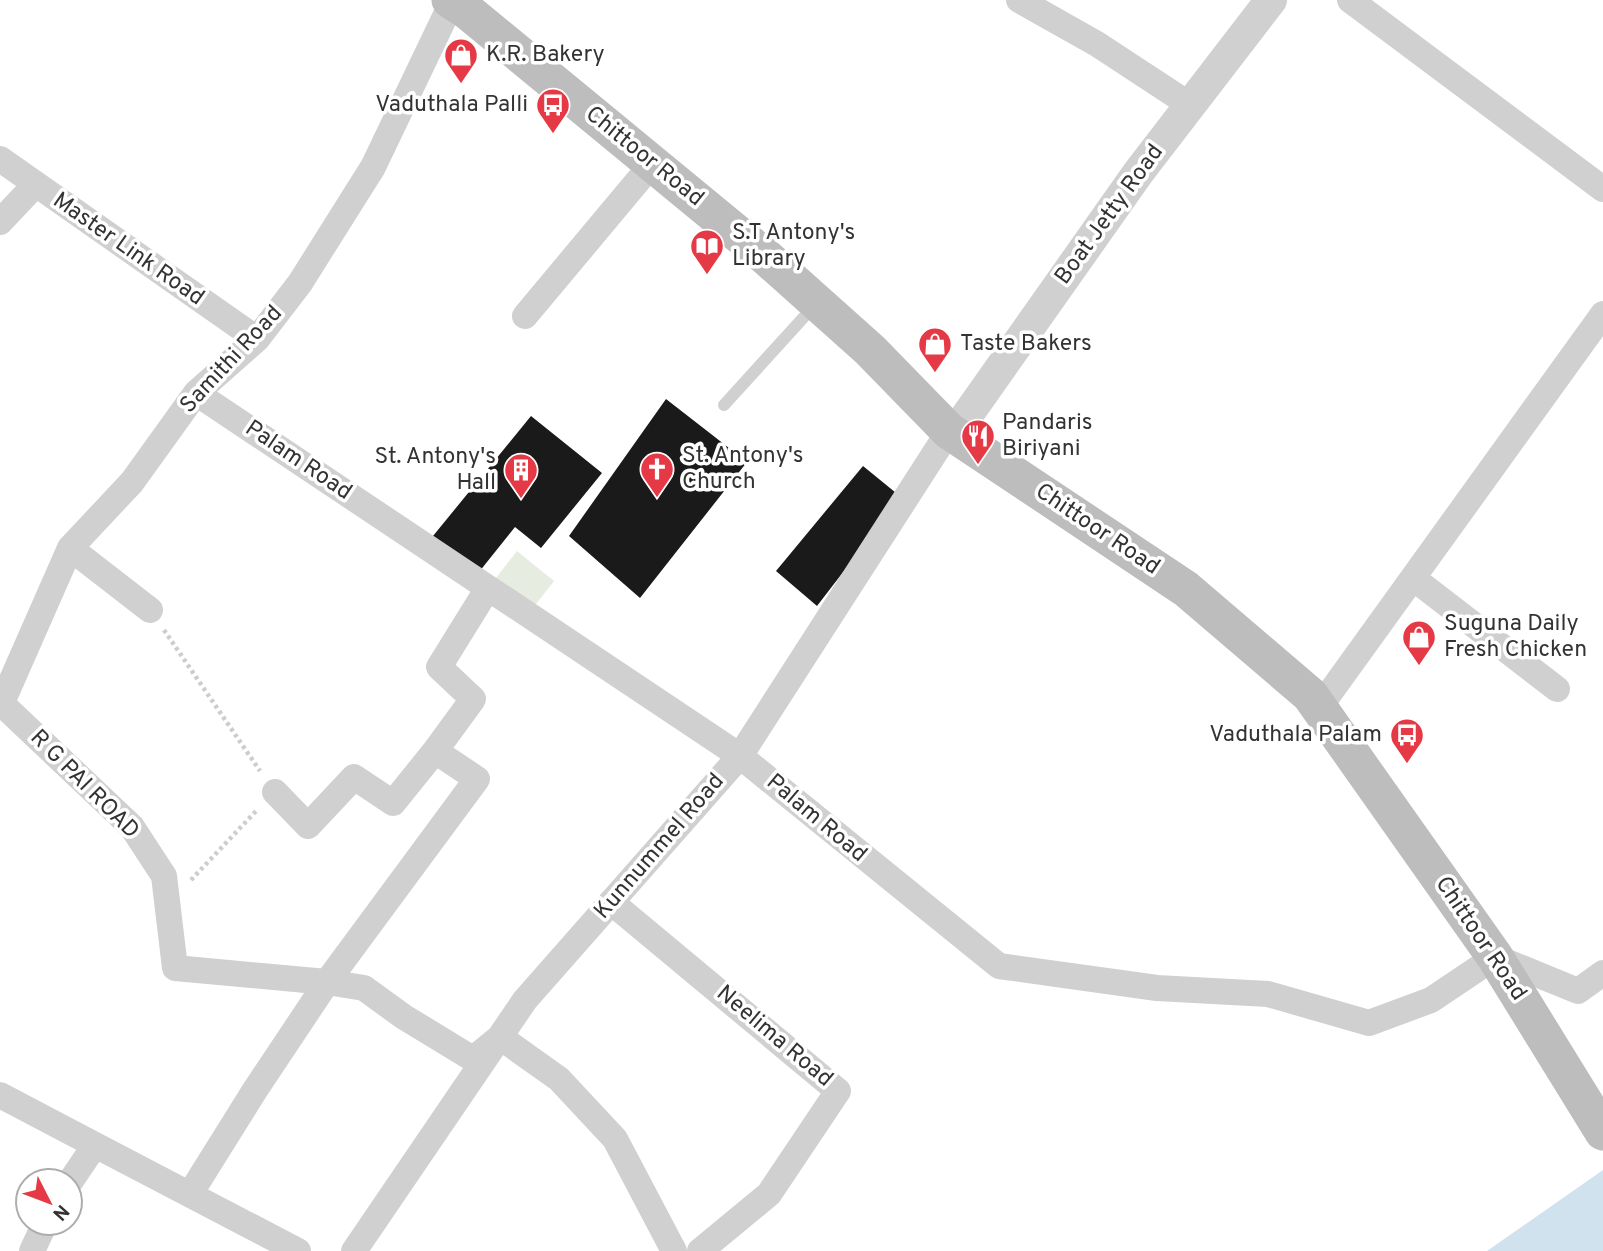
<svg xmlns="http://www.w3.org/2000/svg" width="1603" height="1251" viewBox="0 0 1603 1251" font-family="Overpass,sans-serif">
<rect width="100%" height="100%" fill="#fff"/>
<path fill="#e6ecdf" d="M517,551L554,581L533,608L495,579Z"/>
<path fill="#cfe2ee" d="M1603,1170V1251H1487Z"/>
<path fill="#1a1a1a" d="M666,399L747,462L640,598L569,536Z
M531,416L602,473L541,548L515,527L479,572L433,536Z
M863,466L901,497L817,606L776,571Z"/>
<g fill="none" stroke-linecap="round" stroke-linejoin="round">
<path stroke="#cdcdcd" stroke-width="4.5" stroke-dasharray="3.5 3.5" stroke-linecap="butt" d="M164,630L260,771
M191,880L257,810"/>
<path stroke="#d0d0d0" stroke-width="12" d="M724,405L814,306"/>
<path stroke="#d0d0d0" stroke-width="26" d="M1019,0L1097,44L1190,105
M1350,0L1603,189
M0,159L257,339
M0,222L35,185
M525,316L652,164
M196,393L740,756L999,966L1157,988L1268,994L1369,1023L1431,1000L1495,957L1578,991L1603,973
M70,548L150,610
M1413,578L1557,689
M2,704L132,827L164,876L175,968L327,982L477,779L435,751L473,699L439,667L488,588
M0,707L70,548L132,482L196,393L257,339L300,283L373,167L453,0
M1319,708L1603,314
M275,792L308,826L354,777L393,803L435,751
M611,902L838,1091L769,1194L700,1251
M0,1095L95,1145L70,1182
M95,1145L298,1251
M190,1194L255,1090L327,982L364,988L404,1017L473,1059L500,1037L559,1079L615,1139L674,1251
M32,1251L45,1223
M354,1251L525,1000L740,756L949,431"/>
<path stroke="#d0d0d0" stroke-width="32" d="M954,434L1138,173L1271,0"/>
<path stroke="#bdbdbd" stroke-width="37" d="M450,0L467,11L767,258L870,350L949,431L1186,589L1310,695L1495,957L1603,1132"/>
</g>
<defs>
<g id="shop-pin" transform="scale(1.75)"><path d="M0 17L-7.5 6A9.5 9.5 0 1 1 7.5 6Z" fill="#e63946" stroke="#fff"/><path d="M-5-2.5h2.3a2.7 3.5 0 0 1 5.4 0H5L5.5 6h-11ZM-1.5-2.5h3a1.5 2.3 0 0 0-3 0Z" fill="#fff"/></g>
<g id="bus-pin" transform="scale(1.75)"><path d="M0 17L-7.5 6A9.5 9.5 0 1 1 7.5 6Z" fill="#e63946" stroke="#fff"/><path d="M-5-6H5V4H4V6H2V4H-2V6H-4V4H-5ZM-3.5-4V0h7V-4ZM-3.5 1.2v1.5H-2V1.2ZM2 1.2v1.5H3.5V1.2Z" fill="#fff"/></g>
<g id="library-pin" transform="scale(1.75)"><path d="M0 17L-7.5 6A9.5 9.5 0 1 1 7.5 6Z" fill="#e63946" stroke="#fff"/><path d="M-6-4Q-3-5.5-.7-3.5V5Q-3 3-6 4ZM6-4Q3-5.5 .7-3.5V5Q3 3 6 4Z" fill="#fff"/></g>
<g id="restaurant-pin" transform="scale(1.75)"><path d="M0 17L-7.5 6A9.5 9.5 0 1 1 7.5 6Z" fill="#e63946" stroke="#fff"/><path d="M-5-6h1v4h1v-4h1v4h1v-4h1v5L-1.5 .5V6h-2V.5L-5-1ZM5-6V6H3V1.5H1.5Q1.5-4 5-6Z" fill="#fff"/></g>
<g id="church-pin" transform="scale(1.75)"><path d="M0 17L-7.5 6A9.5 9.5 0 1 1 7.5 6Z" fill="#e63946" stroke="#fff"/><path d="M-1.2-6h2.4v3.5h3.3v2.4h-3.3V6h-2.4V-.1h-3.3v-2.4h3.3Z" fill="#fff"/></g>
<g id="building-pin" transform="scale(1.75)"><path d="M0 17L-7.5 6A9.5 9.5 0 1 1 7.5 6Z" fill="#e63946" stroke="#fff"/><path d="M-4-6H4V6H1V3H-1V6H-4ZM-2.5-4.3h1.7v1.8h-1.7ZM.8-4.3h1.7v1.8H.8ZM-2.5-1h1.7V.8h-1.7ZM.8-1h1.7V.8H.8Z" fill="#fff"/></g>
</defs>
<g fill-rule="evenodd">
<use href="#shop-pin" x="461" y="55"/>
<use href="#bus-pin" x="553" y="105"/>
<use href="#library-pin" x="707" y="246"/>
<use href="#shop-pin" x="935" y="344"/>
<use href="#restaurant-pin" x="978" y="436"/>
<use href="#church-pin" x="657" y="469"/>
<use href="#building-pin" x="521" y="470"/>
<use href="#shop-pin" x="1419" y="637"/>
<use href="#bus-pin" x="1407" y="735"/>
</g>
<g text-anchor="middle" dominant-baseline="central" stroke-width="7" stroke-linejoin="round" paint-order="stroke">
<g font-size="23" fill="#333" stroke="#fff" text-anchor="start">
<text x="486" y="55">K.R. Bakery</text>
<text x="528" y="105" text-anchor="end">Vaduthala Palli</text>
<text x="732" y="233">S.T Antony's<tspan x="732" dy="26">Library</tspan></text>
<text x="960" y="344">Taste Bakers</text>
<text x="1002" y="423">Pandaris<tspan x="1002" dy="26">Biriyani</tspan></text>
<text x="682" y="456">St. Antony's<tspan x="682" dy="26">Church</tspan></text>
<text x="496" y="457" text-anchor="end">St. Antony's<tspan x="496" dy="26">Hall</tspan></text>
<text x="1444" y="624">Suguna Daily<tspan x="1444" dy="26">Fresh Chicken</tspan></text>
<text x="1382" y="735" text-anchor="end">Vaduthala Palam</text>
</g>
<g font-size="23" fill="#333" stroke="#fff">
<text transform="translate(644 157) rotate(39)">Chittoor Road</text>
<text transform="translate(1110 215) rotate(-54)">Boat Jetty Road</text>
<text transform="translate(128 250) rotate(35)">Master Link Road</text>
<text transform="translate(232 360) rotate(-47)">Samithi Road</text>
<text transform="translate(298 461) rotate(34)">Palam Road</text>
<text transform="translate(1097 530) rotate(34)">Chittoor Road</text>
<text transform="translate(84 785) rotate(45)">R G PAI ROAD</text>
<text transform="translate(816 819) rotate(40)">Palam Road</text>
<text transform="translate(660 847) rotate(-49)">Kunnummel Road</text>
<text transform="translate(1480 939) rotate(56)">Chittoor Road</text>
<text transform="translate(774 1037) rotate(40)">Neelima Road</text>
</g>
</g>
<g transform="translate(49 1202) rotate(132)"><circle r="33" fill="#ffffff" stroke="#adadad" stroke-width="2"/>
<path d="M0-5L12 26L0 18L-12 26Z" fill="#e63946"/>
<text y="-10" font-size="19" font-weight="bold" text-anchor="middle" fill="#333333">N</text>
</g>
</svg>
